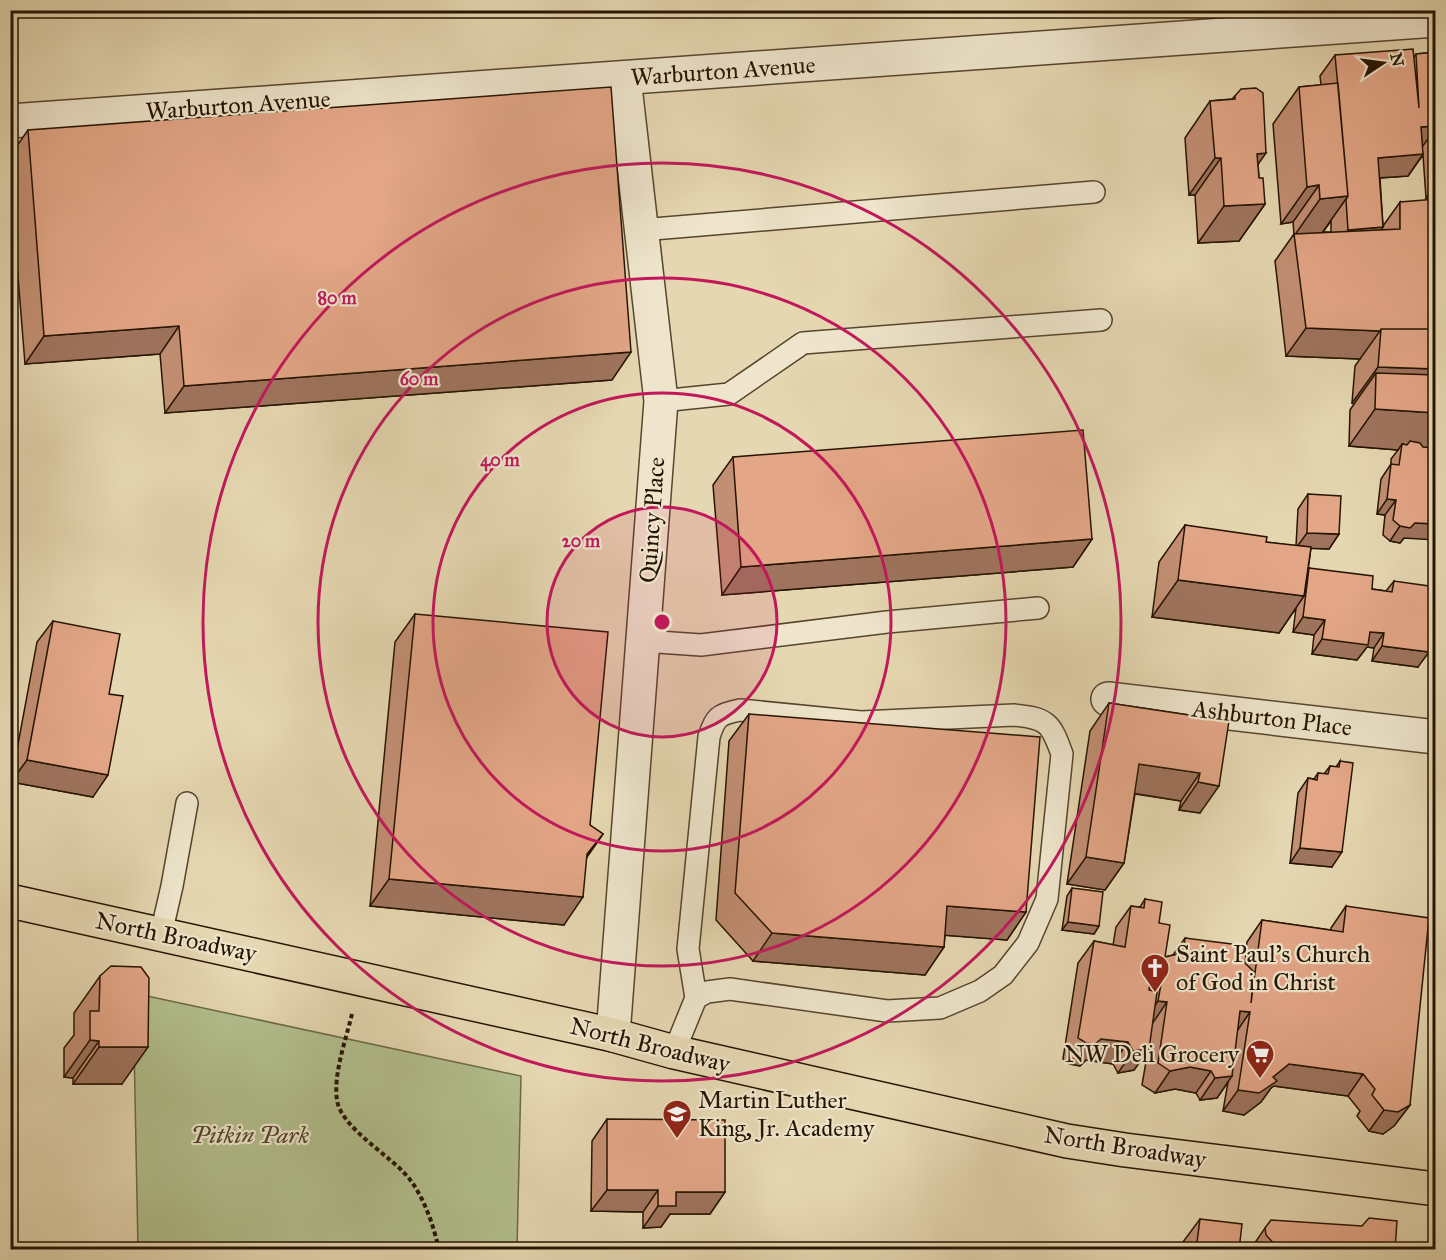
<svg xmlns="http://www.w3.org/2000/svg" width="1446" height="1260" viewBox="0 0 1446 1260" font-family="'IM FELL Great Primer',serif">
<rect width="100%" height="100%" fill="#e5d7b1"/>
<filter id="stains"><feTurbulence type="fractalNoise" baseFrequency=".00333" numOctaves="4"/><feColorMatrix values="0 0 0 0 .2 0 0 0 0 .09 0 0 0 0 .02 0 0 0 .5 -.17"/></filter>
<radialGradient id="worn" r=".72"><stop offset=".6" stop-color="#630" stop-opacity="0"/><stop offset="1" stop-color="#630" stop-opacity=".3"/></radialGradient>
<path fill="#b2bf8d" stroke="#6c6a47" stroke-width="1.5" d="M133,993L521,1076L517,1249H138Z"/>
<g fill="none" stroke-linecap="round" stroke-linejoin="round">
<g stroke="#56452d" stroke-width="24">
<path id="service" d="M641,230L1094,192
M661,401L729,394L803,343L1101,320
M643,641L701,645L887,622L1038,608
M161,934L172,886L187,803
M674,1052L696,998L688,949L709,737C715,717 719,714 740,710L861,722L1014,715C1047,718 1051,723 1062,754L1047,899L1028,943L1003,975L980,991L940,1008L887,1011L730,989L707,992L696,998"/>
</g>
<g stroke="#56452d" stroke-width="36">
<path id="minor" d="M1108,699L1436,737
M613,1035L661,401L624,78"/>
</g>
<g stroke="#56452d" stroke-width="36">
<path id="tertiary" d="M10,121L1436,20"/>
</g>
<g stroke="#261401" stroke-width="36">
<path id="primary" d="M10,901L613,1035L674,1052L1067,1141L1125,1150L1436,1189"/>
</g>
<path stroke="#261401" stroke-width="4" stroke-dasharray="4.5 3" stroke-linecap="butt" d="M352,1014C346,1039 333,1075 337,1100C341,1129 394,1157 411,1181C425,1200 434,1227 439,1250"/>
<use href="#service" stroke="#eee5cc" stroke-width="21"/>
<use href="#minor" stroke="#eee5cc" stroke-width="33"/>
<use href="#tertiary" stroke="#eee5cc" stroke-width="33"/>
<use href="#primary" stroke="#e5d7b1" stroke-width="33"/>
</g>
<path fill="#c38f74" stroke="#261401" stroke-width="1.5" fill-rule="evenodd" d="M1436,52V197L1426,198L1423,155L1408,176L1380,178L1383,226L1400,202L1404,538L1400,543L1390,541L1383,535L1385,515L1377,514L1381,479L1391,464V459L1398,450L1349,446L1350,410L1354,404L1352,403L1355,366L1360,359L1286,356L1275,261L1294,234L1293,222L1281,224L1273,124L1299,87L1321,85L1320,76L1335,55L1414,57L1416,54ZM1331,221V232H1323Z
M1235,96L1258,164L1259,178L1265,204L1239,241L1198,243L1195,195H1189L1185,138L1210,101L1232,99Z
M28,130L612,380L165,413L160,354L25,364L10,176V156Z
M733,457L1092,539L1073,567L722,595L713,485Z
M1308,494L1339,534L1329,549L1311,548L1308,570L1309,568L1372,589L1386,591L1394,581L1418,667L1372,661L1374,648L1367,647L1357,660L1312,654L1314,635L1293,632L1296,608L1279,633L1152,617L1159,562L1185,525L1266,542L1296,546L1298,509Z
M415,614L590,825L603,834L587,857L564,925L370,906L395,642Z
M53,621L109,694L93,797L11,782L37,642Z
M1109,703L1229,721L1200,813L1179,810L1181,801L1135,794L1124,863L1105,890L1067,884L1090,731Z
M749,714L1026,912L1007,940L945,935L944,947L925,975L753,961L716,920L729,741Z
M1340,761L1332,867L1290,863L1298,793L1308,778L1314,779L1318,773L1324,774L1330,766L1336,767Z
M1072,888L1099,926L1094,934L1062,930L1067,896Z
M1145,899L1159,923L1165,957L1173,955L1185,938L1246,950L1247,942L1262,920L1331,930V928L1346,906L1410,1105L1394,1126L1383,1134L1369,1131L1357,1116L1360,1111L1348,1096L1274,1086L1271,1088L1261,1102L1244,1115L1223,1111L1228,1082L1217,1098L1200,1100L1196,1093L1175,1089L1155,1093L1142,1085L1148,1050L1134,1070L1118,1073L1113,1064L1086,1060L1080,1066L1070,1064L1063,1059L1078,963L1094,941L1113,945L1116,927L1131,906L1140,907Z
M100,976L122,1084H73V1078L64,1077V1048L74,1035V1013Z
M607,1119L725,1192L710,1214H670L661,1227L643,1228V1212L591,1211L592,1141Z
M1200,1219L1239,1250H1180V1246Z
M1265,1228L1395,1250H1250Z"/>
<path fill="#9f745e" stroke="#261401" stroke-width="1.5" d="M1436,126V128L1422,147L1421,127Z
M1266,153L1240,190L1257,154Z
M1423,154L1408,176L1363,179L1378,158Z
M1215,158H1221L1195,195H1189Z
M1436,184V197L1426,198Z
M1319,185L1293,222L1281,224L1307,187Z
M1348,196L1322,233L1294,236L1320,199Z
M1265,204L1239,241L1198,243L1224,206Z
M1383,227L1368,249L1333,251L1348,230Z
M179,326L160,354L25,364L44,336Z
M1306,328L1380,331L1360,359L1286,356Z
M631,352L612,380L165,413L184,386Z
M1378,367L1436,369V407L1376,373L1354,404L1352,403Z
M1375,409L1436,413V452L1402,444L1398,450L1349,446Z
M1387,499L1396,500L1385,515L1377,514Z
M1415,523L1436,524V540L1404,538L1400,543L1390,541L1400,526Z
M1307,533L1339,534L1329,549L1296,548Z
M1092,539L1073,567L722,595L741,567Z
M1178,580L1304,596L1279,633L1152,617Z
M1303,617L1325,620L1314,635L1293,632Z
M1370,632L1384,633L1374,648L1367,647L1357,660L1312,654L1322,639Z
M1382,646L1429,652L1418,667L1372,661Z
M27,760L108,775L93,797L11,782Z
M1139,764L1200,773L1181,801L1120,791Z
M1198,782L1219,786L1200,813L1179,810Z
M603,834L583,862L587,854Z
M1300,848L1342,852L1332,867L1290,863Z
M1086,857L1124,863L1105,890L1067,884Z
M389,879L583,897L564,925L370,906Z
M947,906L1026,912L1007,940L928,934Z
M1068,922L1099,926L1094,934L1062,930Z
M772,933L944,947L925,975L753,961Z
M1151,976L1162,978L1147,1000Z
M1158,1001L1167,1002L1152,1024L1143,1023Z
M1240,1011L1250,1012L1235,1034Z
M1101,1039L1128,1042L1113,1064L1086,1060L1080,1066L1070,1064L1086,1043Z
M90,1040L99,1041L73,1078L64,1077Z
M99,1047H148L122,1084H73Z
M1149,1049L1134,1070L1118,1073L1133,1051Z
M1289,1064L1363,1074L1348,1096L1274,1086L1271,1088L1261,1102L1244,1115L1223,1111L1238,1090L1273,1077Z
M1190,1067L1211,1071L1196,1093L1175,1089L1155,1093L1170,1071Z
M1232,1076L1217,1098L1200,1100L1215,1078Z
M1410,1105L1394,1126L1383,1134L1369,1131L1384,1110Z
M607,1190H658L643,1212L591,1211Z
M676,1192H725L710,1214H670L661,1227L643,1228L658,1206Z"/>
<path fill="#e3a687" stroke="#261401" stroke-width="1.5" d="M1413,49L1419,108L1416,54L1436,52V126L1421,127L1423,154L1378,158L1383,227L1348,230L1346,200L1348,196L1335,55Z
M1338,83L1348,196L1320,199L1319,185L1307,187L1299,87Z
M611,87L631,352L184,386L179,326L44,336L28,130Z
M1256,88L1263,93L1266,153L1257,154L1259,178H1263L1265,204L1224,206L1221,158H1215L1210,101L1235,99V96L1241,89Z
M1436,199V329H1381L1380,331L1306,328L1294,234L1400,229V202Z
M1381,329H1436V369L1378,367Z
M1376,373L1436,375V413L1375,409Z
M1083,430L1092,539L741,567L733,457Z
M1410,441L1420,443L1423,447L1436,448V524L1415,523L1410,528L1400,526L1393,520L1396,500L1387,499L1391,464L1399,465L1402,444L1407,445Z
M1308,494L1341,496L1339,534L1307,533Z
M1185,525L1267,537L1266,542L1311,547L1304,596L1178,580Z
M1309,568L1373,576L1372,589L1392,592L1394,581L1436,587V601L1429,652L1382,646L1384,633L1370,632L1368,645L1322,639L1325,620L1303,617Z
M415,614L608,632L590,825L603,834L587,854L583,897L389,879Z
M53,621L120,634L109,694L123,696L108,775L27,760Z
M1109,703L1229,721L1219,786L1198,782L1200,773L1139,764L1124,863L1086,857Z
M749,714L1040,737L1026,912L947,906L944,947L772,933L735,893Z
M1340,761L1353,763L1342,852L1300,848L1308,778L1317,780L1318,773L1328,774L1330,766L1339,767Z
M1072,888L1103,892L1099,926L1068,922Z
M1145,899L1162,902L1159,923L1170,925L1165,957L1183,953L1185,938L1247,946L1245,963L1254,972L1251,1003L1262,920L1343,932L1346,906L1429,918L1410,1105L1398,1112L1384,1110L1372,1095L1375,1089L1363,1074L1289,1064L1273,1077L1277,1081L1259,1093L1238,1090L1250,1012L1240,1011L1232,1076L1215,1078L1211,1071L1190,1067L1170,1071L1158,1063L1167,1002L1158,1001L1162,978L1151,976L1149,990L1157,992L1149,1049L1133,1051L1128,1042L1101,1039L1095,1044L1086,1043L1078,1038L1094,941L1125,947L1131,906L1144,908Z
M111,966L141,967L149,978L148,1047H99V1041L90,1040V1011H99L100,976Z
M10,981H16L14,1088H10Z
M607,1119L725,1120V1192H676V1206H658V1190H607Z
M1369,1218L1397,1221L1395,1250H1276V1246L1266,1235L1265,1228L1271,1220L1362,1226Z
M1200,1219L1242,1224L1239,1250H1196Z
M552,1243L1045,1248V1250H552Z"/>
<circle cx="662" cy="622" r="115" fill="#c2185b" fill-opacity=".12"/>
<g fill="none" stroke="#c2185b" stroke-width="3">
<circle cx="662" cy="622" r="115"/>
<circle cx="662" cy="622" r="229"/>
<circle cx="662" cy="622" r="344"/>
<circle cx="662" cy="622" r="459"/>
</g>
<defs>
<g id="church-pin" transform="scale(1.5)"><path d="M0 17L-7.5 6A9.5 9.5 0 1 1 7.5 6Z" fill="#8f2418" stroke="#eee5cc"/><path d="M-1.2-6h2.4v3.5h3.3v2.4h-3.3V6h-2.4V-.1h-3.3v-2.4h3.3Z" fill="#fff"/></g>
<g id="supermarket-pin" transform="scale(1.5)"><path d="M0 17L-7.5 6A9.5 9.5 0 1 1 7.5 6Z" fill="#8f2418" stroke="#eee5cc"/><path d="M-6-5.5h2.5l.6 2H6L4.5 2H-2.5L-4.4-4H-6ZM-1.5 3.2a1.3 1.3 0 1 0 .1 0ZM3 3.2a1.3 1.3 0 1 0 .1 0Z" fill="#fff"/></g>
<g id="school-pin" transform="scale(1.5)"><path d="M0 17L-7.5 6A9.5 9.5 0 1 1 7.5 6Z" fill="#8f2418" stroke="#eee5cc"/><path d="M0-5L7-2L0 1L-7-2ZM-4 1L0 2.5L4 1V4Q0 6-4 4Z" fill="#fff"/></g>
</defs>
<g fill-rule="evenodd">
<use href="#church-pin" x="1155" y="968"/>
<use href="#supermarket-pin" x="1260" y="1054"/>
<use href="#school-pin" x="677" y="1114"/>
</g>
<g text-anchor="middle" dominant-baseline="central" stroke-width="4.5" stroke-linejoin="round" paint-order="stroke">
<g font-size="24" fill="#261401" stroke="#eee5cc">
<text transform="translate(723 71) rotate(-4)">Warburton Avenue</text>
<text transform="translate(238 105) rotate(-4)">Warburton Avenue</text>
<text transform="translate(652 520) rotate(-86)">Quincy Place</text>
<text transform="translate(1272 718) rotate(7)">Ashburton Place</text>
<text transform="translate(176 937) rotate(12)">North Broadway</text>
<text transform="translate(650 1045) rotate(14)">North Broadway</text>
<text transform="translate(1125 1147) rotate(9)">North Broadway</text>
</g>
<g font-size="24" fill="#261401" stroke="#eee5cc" text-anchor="start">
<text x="1176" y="954">Saint Paul's Church<tspan x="1176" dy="28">of God in Christ</tspan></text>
<text x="1239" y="1054" text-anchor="end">NW Deli Grocery</text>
<text x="698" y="1100">Martin Luther<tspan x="698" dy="28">King, Jr. Academy</tspan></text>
</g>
<g font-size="24" font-style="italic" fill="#50472b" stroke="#eee5cc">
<text x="250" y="1135">Pitkin Park</text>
</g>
</g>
<circle cx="662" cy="622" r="9" fill="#c2185b" stroke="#eee5cc" stroke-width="3"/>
<g font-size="18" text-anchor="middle" font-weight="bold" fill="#c2185b" stroke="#eee5cc" stroke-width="4.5" stroke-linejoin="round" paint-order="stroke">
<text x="337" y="304">80 m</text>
<text x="419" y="385">60 m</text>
<text x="500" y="466">40 m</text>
<text x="581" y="547">20 m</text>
</g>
<rect width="1446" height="1260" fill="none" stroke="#e5d7b1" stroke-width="36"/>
<rect x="12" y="12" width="1422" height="1236" fill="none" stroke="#261401" stroke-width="3"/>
<rect x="18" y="18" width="1410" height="1224" fill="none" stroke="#261401" stroke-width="1.5"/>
<g transform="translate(1383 63) rotate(77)" stroke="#eee5cc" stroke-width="4.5" paint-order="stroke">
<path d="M0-4.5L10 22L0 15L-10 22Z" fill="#261401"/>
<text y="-9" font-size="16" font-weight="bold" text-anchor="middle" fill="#261401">N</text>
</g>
<rect width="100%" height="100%" filter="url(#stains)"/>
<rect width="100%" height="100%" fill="url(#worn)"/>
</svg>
